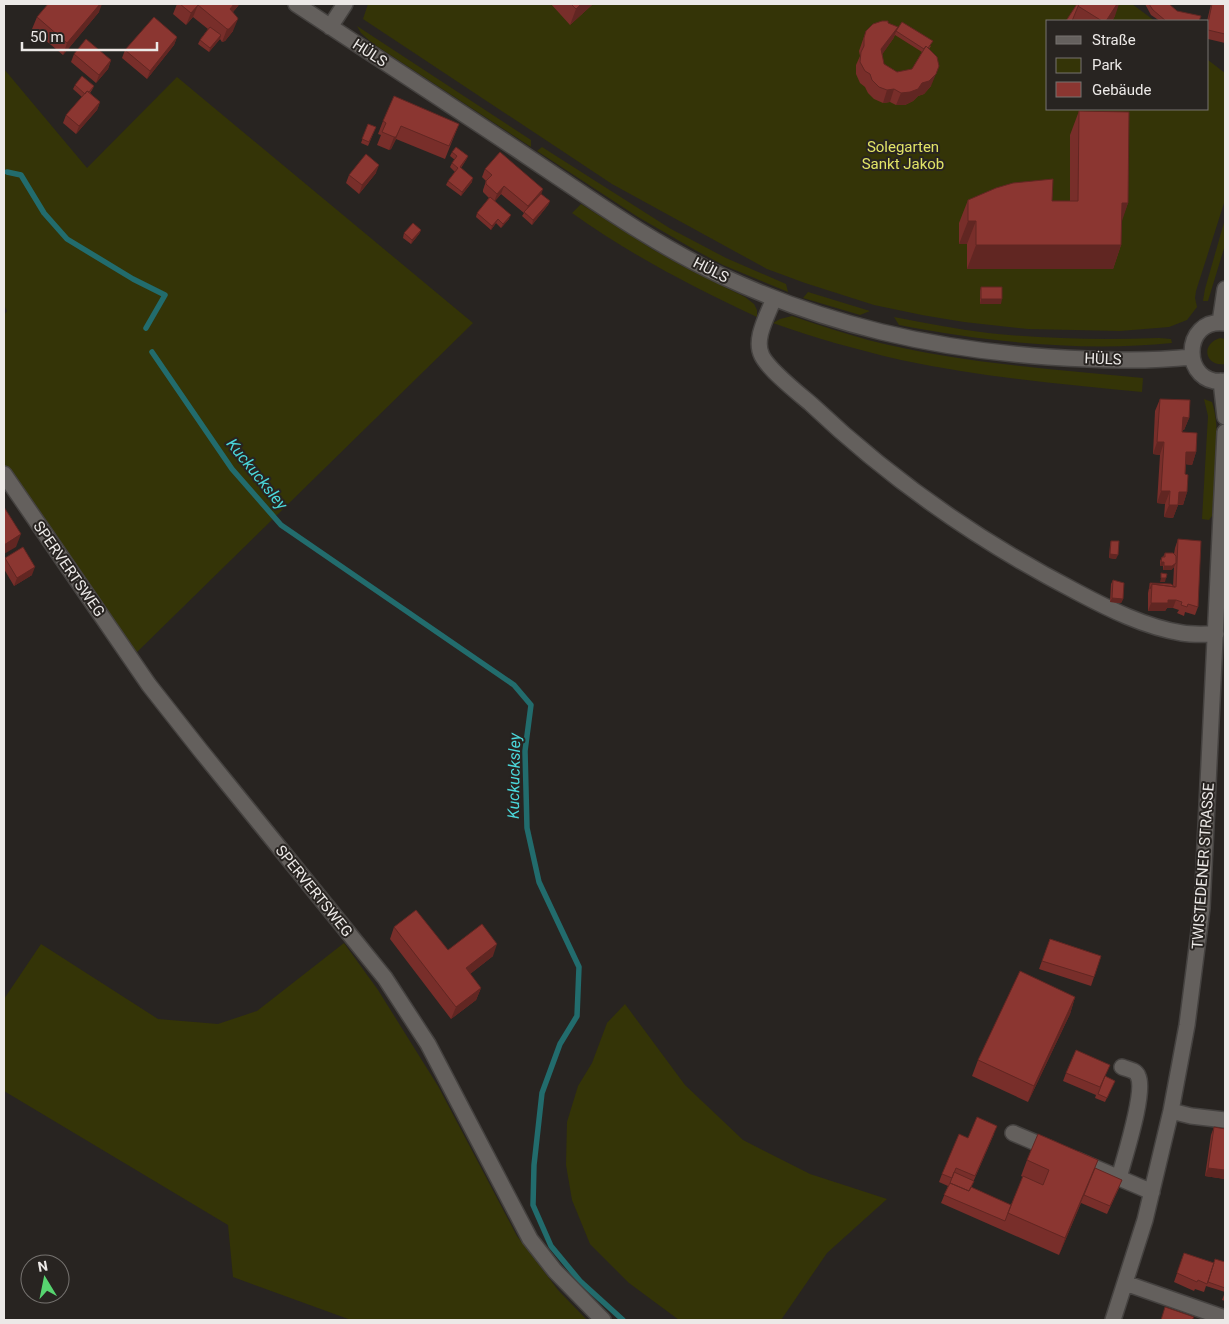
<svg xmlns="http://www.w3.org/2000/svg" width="1229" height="1324" viewBox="0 0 1229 1324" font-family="Roboto,sans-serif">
<rect width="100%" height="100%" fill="#282421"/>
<path fill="#343407" d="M368,4H1132L1155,21H1048V109H1208V60L1225,73V200L1196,291L1195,298L1197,307L1187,320L1169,327L1120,331L1028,329L964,322L922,315L874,305L805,283L767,269L612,184L363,19Z
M357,26L531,140V147L372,43L361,33Z
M4,69L87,168L177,77L473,323L131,658L4,474V315L7,311L4,305Z
M542,147L671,229L726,258L786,284L788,292L723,265L695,250L638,217L537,151Z
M581,204L652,249L684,267L745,297L754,304L757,310V317C693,287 629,254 572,213Z
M1225,219V245L1208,301H1203L1205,289Z
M808,292L870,311L860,315L803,298Z
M792,316C818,325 843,333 868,340C958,363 1051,369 1143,378L1142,392C1062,384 980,377 901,360C858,350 815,338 773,323L780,319Z
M894,317C925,323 956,329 988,333C1045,339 1102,340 1159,338L1171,339L1172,343C1083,352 986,342 899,325Z
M1220,338L1225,339V364C1205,367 1200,344 1220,338Z
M1204,399L1212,402C1222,431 1214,484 1212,516L1209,520L1202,519L1208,416Z
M344,943L378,990L438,1086L517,1236L558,1290L587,1320H351L233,1277L228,1225L4,1091V999L41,944L158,1019L218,1024L257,1011Z
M625,1004L685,1085L743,1140L810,1174L887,1199L827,1253L781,1320H679L629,1283L590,1244L572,1200L566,1165L567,1122L578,1086L592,1063L607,1023Z"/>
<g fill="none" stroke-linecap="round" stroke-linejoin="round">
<path stroke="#226c6d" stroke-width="5.5" d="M7,172L21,175L44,213L67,239L133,279L165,295L146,328
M152,352L232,469L281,525L514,685L531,705L525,751L527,828L539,882L579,967L577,1016L560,1044L542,1093L534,1165L533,1205L551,1246L580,1281L623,1320"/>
<g stroke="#454240" stroke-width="18">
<path id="minor" d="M296,4C373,55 451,105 528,157C591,199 653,244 722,276C827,325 933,349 1048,357C1096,360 1144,362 1192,357
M330,27L345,4
M774,298C768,315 753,339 762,356C769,370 798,393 811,404C890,479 980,542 1077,592C1109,609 1145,627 1182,633C1193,635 1205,634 1216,634
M1220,322L1225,289
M1225,323C1181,317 1181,387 1225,381
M1221,381L1225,417
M4,474L149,685L201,751L385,978L428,1044L530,1239L555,1271L603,1320
M1171,1111L1191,1116L1225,1120
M1013,1133L1053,1150
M1077,1160L1152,1192
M1119,1178C1124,1158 1146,1092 1138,1076C1136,1070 1127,1069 1122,1067
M1125,1283L1225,1318
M1113,1320L1145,1220L1171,1111L1187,1025L1202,908L1225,432"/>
</g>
<use href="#minor" stroke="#64605d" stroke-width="15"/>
</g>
<path fill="#782e2a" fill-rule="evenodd" d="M177,4H239L238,6L233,12V31L225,41L222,42L220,39L209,52L198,44L200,40L208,29L193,17L186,25L173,14Z
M551,4H593L570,25Z
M1077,4L1115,16L1112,21H1066Z
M1145,4H1169L1177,11L1199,21H1160L1151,15Z
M1211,4H1225V43L1208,39L1207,21Z
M99,12L63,55L32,29L37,17Z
M888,23L896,31L931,46L929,49L931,86L924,94L918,96L913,101L905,105H896L890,102L883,103L874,99L868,93L865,87L860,83L856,74V65L860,56L859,51L866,31ZM895,35L922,52L912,69L897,72L884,64L882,54L893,39Z
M177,37L174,45L147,79L122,58L125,50Z
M74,54L111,60L108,69L96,83L71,62Z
M75,85L94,86L92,90L90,93L100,102L97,110L76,134L63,123L66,115L82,97L73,89Z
M1079,111L1128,203L1121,221V245L1113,269H967V244H959V223L968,200L1070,201V135Z
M383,121L459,124L445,159L396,139L391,149L389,150L377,145L381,135L378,134Z
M368,124L376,127L368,146L361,143Z
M452,152L468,156L466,160L461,168L472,182L461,196L446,185L448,181L455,172L450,167L452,163L455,160L450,156Z
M485,169L541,194L550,201L548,205L532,225L522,216L524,213L501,194L495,201L509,219L501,228L496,223L491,230L476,217L477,213L489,198L483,192V190L486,181L482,177Z
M376,173L359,194L346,183L349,175Z
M421,230L419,234L411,244L403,238L404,233Z
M981,287L1001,304H980V291Z
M1160,399L1189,418L1184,430H1183L1182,432L1196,452L1192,465L1186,464L1185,474L1187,492L1183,505H1178L1173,518L1164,517L1165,504L1157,503L1160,455L1153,454L1155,411Z
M1178,539L1198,607L1195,615L1185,612L1184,616L1177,613L1179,610L1173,608H1167L1165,611H1148V593L1150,583L1173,586L1174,567L1171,570H1163V566H1160V561L1162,557H1163L1165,553L1174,554L1175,548Z
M1111,541L1116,559L1109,558L1110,545Z
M5,558L32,575L14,586L4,569V561Z
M1113,580L1123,599L1121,603L1110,602L1111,584Z
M394,927L448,950L493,956L470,974L481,988L476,1000L451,1019L390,939Z
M1050,939L1101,956L1091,986L1039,969Z
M1075,997L1070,1014L1028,1102L972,1076L978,1060Z
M1066,1073L1105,1076L1115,1081L1105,1102L1095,1098L1096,1095L1063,1081Z
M1214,1127L1225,1129V1179L1205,1176L1211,1135Z
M994,1134L971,1187L1011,1205L1023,1177L1021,1176L1027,1160L1095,1168L1119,1188L1107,1214L1081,1203L1059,1255L941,1203L948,1186L939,1182L942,1174L968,1138Z
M1184,1253L1214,1263L1225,1262V1301L1222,1300L1225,1292L1206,1286L1204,1292L1195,1289L1194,1291L1174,1282Z"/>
<path fill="#612622" d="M100,4H102L99,12L63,55L67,43Z
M234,4H239L238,6L225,21L230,9Z
M581,4H593L570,25L576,9Z
M1117,4H1119L1115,16L1112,21H1106Z
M198,5L193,17L186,25L191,13Z
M238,19L233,31L225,41L222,42L227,29Z
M898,27L893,39L877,62L881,49Z
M221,35L220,39L209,52L210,48Z
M177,37L174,45L147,79L150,71Z
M111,60L108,69L96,83L99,75Z
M936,74L931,86L924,94L918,96L913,101L905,105H896L901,93L922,83Z
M894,89L890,102L883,103L887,90Z
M100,102L97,110L76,134L79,126Z
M401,126L396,139L391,149L389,150L394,137Z
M468,156L466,160L458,171L460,167Z
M379,165L376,173L359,194L362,185Z
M473,178L472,182L461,196L462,192Z
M504,186L501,194L494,202L497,194Z
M543,189L540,198L525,215L528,206Z
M550,201L548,205L532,225L533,220Z
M1122,203H1128L1120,227Z
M511,215L509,219L501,228L503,224Z
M498,219L496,223L491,230L492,226Z
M968,221H976L967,244H959Z
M421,230L419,234L411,244L412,240Z
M976,245H1121L1113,269H967Z
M981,299H1002L1001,304H980Z
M1183,417L1189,418L1184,430H1179Z
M1157,442H1164L1160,455L1153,454Z
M1186,452H1196L1192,465L1182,464Z
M1161,491H1170L1165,504L1157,503Z
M1179,492H1187L1183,505L1174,504Z
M1169,505H1178L1173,518L1164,517Z
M21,534L16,547L4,554V545Z
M1110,554L1118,555L1116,559L1109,558Z
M1161,562H1164L1163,566H1160Z
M1176,563L1174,567L1171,570H1163L1164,566Z
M35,567L32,575L14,586L17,578Z
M1161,578H1166L1165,582H1160Z
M1112,598L1123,599L1121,603L1110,602Z
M1168,600H1176L1173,608H1167L1165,611H1148L1151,603Z
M497,944L493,956L461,981L466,968Z
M481,988L476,1000L451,1019L456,1007Z
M1075,997L1070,1014L1028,1102L1034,1086Z
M1098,1160L1092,1176L1059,1255L1065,1238Z
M1208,1168L1225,1170V1179L1205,1176Z"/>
<path fill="#8b3631" stroke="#612622" d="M48,4H100L67,43L37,17Z
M180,4H234L230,9L237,17L238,19L229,29H227L198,5L191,13Z
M571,4H581L576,9Z
M1077,4H1079L1072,21H1066Z
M1079,4H1117L1106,21H1102L1078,6Z
M1149,4H1169L1177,11L1201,16L1199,21H1166L1153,10Z
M1212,4H1225V34L1208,30V23Z
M154,17L177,37L150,71L125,50Z
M882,21H888V23L898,27L881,49L884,64L897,72L912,69L926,46L937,57L939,66L936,74L929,81L922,83L918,89L910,92L901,93L894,89L887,90L879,87L872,80L870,74L865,71L860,62L861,52L864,46V38L866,31L873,24Z
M902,22L933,41L928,48L926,46L924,49L896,31Z
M210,27L221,35L210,48L200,40Z
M86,39L111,60L99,75L74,54Z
M82,76L94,86L89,92L87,91L85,94L75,85Z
M87,91L100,102L79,126L66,115Z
M394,96L459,124L449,146L401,126L396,137H394L382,132L386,123L383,121Z
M1079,111L1129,112L1128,203H1122L1121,245H976V221H968V200L996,188L1013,183L1053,179L1052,201H1078Z
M368,124L376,127L369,142L362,139Z
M456,147L468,156L460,167L473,178L462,192L448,181L458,168L452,163L457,156L452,152Z
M500,152L543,189L528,206L504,186L497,194L486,184V181L492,175L485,169Z
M366,154L379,165L362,185L349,175Z
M541,194L550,201L533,220L524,212Z
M490,197L511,215L503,224L498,219L492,226L477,213Z
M413,223L421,230L412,240L404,233Z
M981,287H1002V299H981Z
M1160,399L1190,400L1189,418L1183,417L1182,432L1197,433L1196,452H1186L1185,474L1188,475L1187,492H1179L1178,505H1169L1170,491H1161L1164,442H1157Z
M4,507L21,534L4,545Z
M1178,539L1201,541L1198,607L1188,604L1187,607L1181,605L1182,602L1176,600H1168V603H1151L1152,584L1176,587Z
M1111,541H1119L1118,555L1110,554Z
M23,547L35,567L17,578L5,558Z
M1165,553H1173L1176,556V563L1172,566H1164V562H1161L1162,557H1165Z
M1161,573L1167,574L1166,578H1161Z
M1113,580L1124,583L1123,599L1112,598Z
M1150,583L1171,584L1175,587L1152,584L1150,589Z
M416,910L448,950L482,924L497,944L466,968L481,988L456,1007L394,927Z
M1050,939L1101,956L1094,977L1042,961Z
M1020,971L1075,997L1034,1086L978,1060Z
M1076,1050L1110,1065L1100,1087L1066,1073Z
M1105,1076L1115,1081L1107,1098L1098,1094Z
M977,1117L997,1126L975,1176L956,1168L952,1178L942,1174L959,1134L968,1138Z
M1214,1127L1225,1129V1170L1208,1168Z
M1038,1134L1098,1160L1065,1238L1008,1213L1023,1176L1043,1185L1049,1170L1027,1160Z
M1095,1168L1122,1180L1110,1206L1084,1195Z
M954,1172L974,1181L969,1191L950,1183Z
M950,1183L969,1191L971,1187L1011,1205L1005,1221L944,1195Z
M1184,1253L1214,1263L1207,1284L1198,1280L1197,1282L1177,1273Z
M1215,1259L1225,1262V1288L1208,1282Z
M1165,1307L1194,1317L1192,1320H1161Z"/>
<g text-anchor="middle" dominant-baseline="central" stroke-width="4" stroke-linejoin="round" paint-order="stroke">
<g font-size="15" fill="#ece9e7" stroke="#282421">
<text transform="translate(370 53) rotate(33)">HÜLS</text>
<text transform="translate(711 270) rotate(27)">HÜLS</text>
<text transform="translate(1103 359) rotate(2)">HÜLS</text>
<text transform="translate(69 569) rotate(55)">SPERVERTSWEG</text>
<text transform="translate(1203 866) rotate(-86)">TWISTEDENER STRASSE</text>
<text transform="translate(314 891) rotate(51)">SPERVERTSWEG</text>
</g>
<g font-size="15" fill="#e1e366" stroke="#282421">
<text x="903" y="147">Solegarten<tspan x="903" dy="17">Sankt Jakob</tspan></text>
</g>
<g font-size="16" font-style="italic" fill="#4bd8db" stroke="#282421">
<text transform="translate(257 474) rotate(51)">Kuckucksley</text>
<text transform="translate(514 776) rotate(-89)">Kuckucksley</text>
</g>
</g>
<rect width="1229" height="1324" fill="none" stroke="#ece9e7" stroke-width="10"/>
<rect x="1046" y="20" width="162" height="90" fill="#282421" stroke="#767370"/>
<rect x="1056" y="36" width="25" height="8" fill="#64605d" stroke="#767370"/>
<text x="1092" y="45" font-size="15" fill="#ece9e7">Straße</text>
<rect x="1056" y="58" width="25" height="15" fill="#343407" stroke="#767370"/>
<text x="1092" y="70" font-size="15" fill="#ece9e7">Park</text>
<rect x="1056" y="82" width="25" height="15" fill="#8b3631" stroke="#767370"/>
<text x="1092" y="95" font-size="15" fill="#ece9e7">Gebäude</text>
<g transform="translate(45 1279) rotate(350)"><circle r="24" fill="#282421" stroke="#767370"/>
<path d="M0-4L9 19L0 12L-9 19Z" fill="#57d570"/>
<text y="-8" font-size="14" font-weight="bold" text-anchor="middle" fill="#ece9e7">N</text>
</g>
<path d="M22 42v8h135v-8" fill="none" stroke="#ece9e7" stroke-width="2.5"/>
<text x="30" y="42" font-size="15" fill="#ece9e7" stroke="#282421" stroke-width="4" paint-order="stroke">50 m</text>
</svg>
